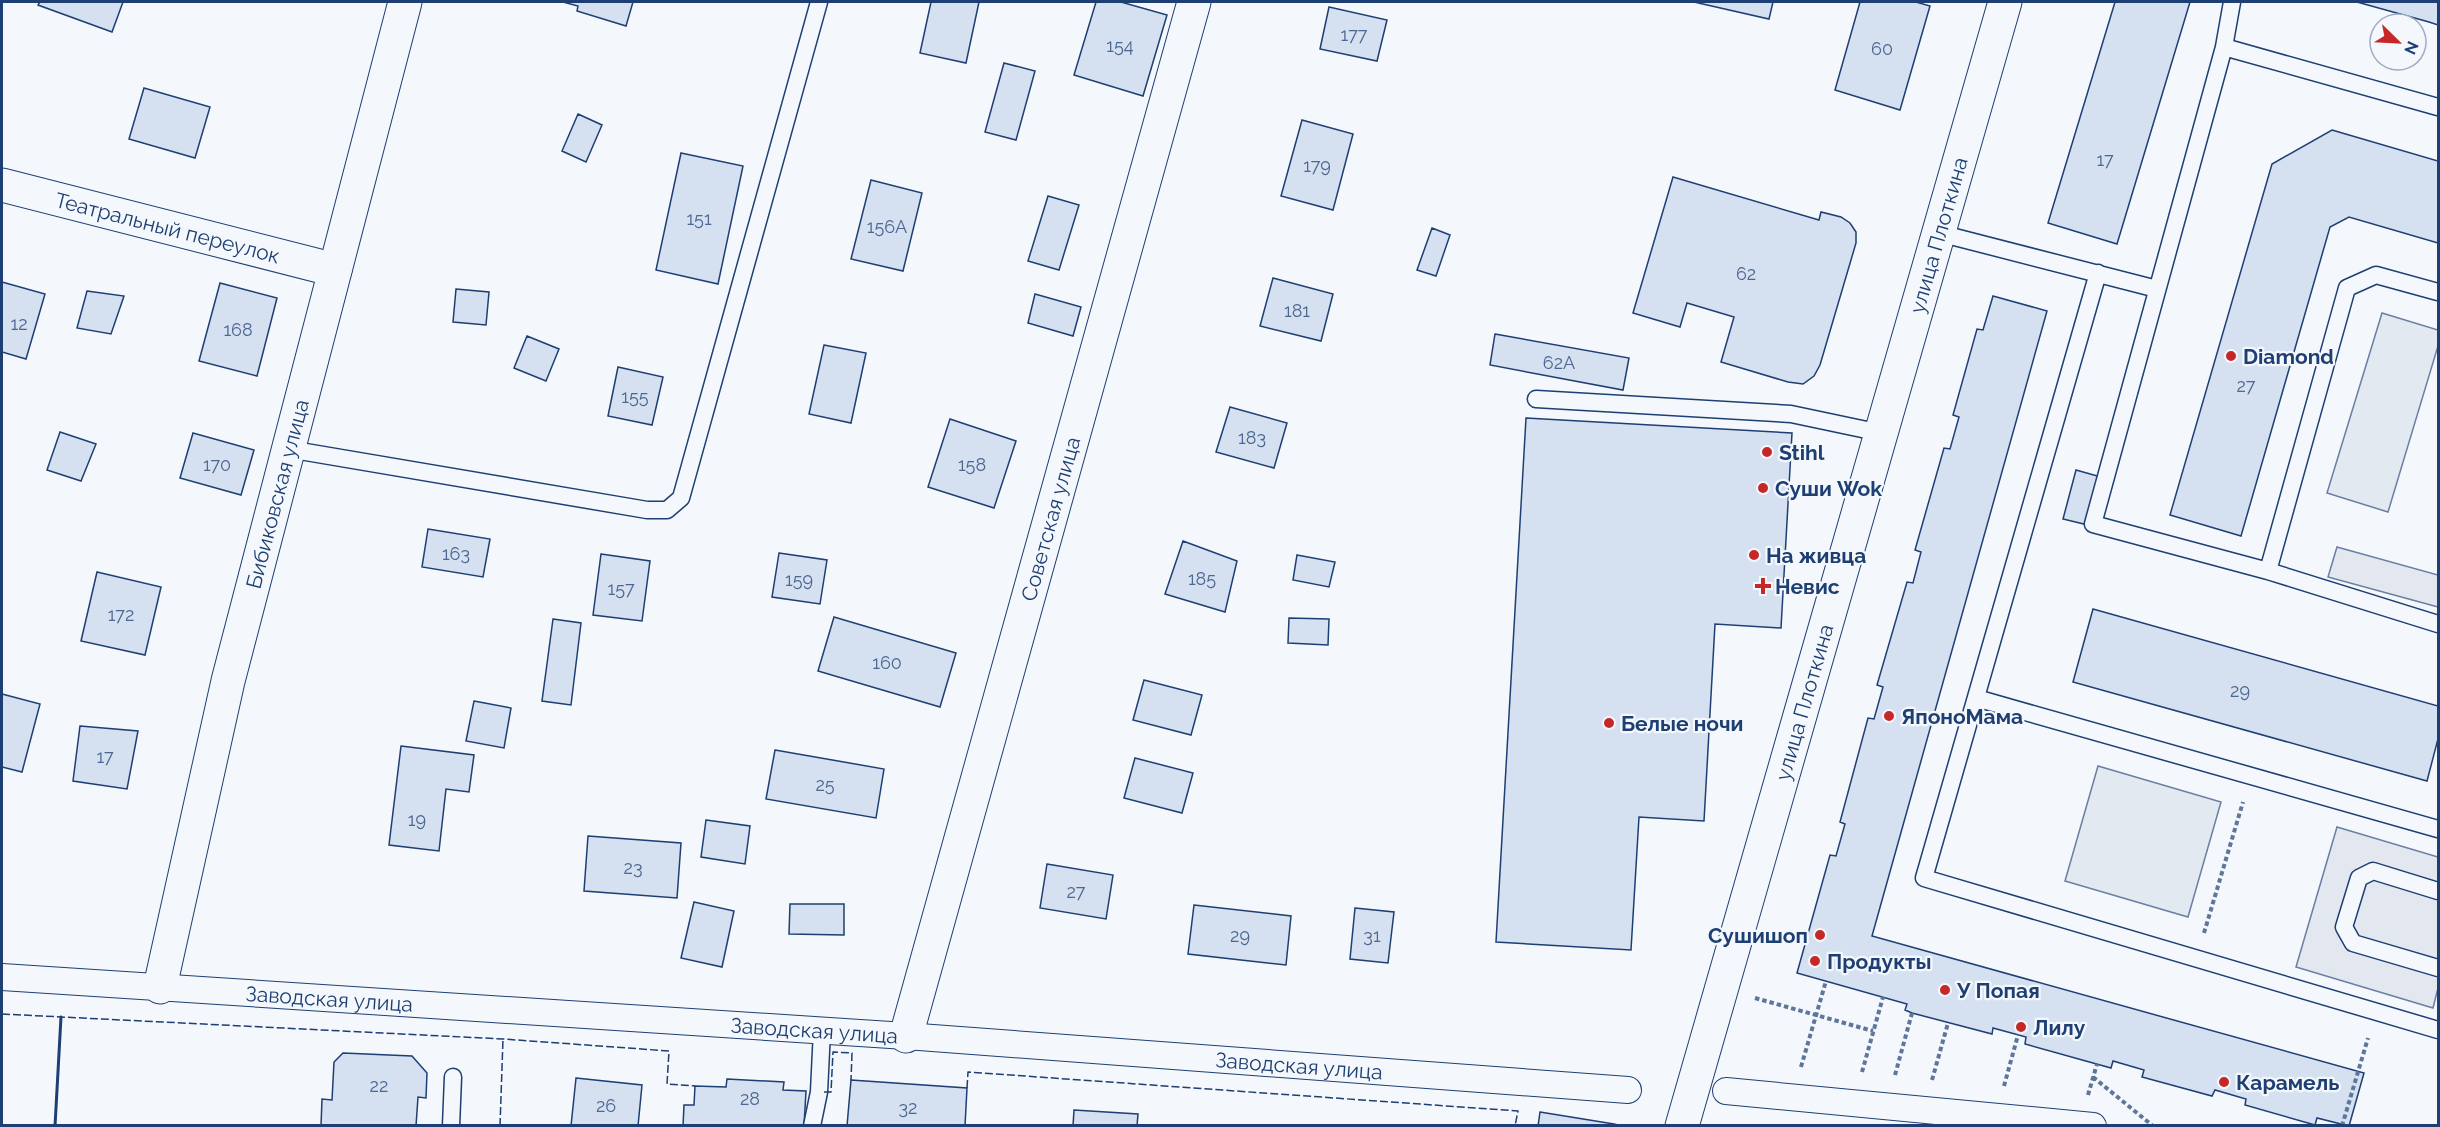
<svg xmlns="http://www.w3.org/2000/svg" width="2440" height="1127" viewBox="0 0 2440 1127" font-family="Raleway,sans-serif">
<rect width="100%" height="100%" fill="#f4f7fb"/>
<path fill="#e3e9f0" stroke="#687fa3" stroke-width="1.5" d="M2382,313L2438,330V346L2388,512L2327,493Z
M2098,766L2221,802L2188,917L2065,881Z"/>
<path fill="#e3e8f0" stroke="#687fa3" stroke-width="1.5" d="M2337,547L2438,575V607L2328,577Z
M2337,827L2438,857V988L2433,1008L2296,967Z"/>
<path fill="#d5e0f0" stroke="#1d3f73" stroke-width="1.5" d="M40,2H123L112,32L38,5Z
M563,2H633L626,26L577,11L578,6Z
M931,2H979L966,63L920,53Z
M1096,2H1121L1167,15L1143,96L1074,75Z
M1694,2H1773L1769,19Z
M1860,2H1916L1930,6L1900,110L1835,90Z
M2115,2H2190L2117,244L2048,223Z
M2357,2H2438V25L2429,22Z
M1329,7L1387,20L1377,61L1320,49Z
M1004,63L1035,71L1016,140L985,132Z
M144,88L210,107L195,158L129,139Z
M578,114L602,125L586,162L562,151Z
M1302,120L1353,134L1333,210L1281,196Z
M2332,130L2438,161V243L2349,217L2330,227L2241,536L2170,515L2272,164Z
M681,153L743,166L718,284L656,270Z
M1673,177L1819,220L1821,212L1841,217L1850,223L1856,232V243L1820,365L1814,376L1803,384L1788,382L1721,362L1734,317L1687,303L1680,327L1633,313Z
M871,180L922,193L903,271L851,259Z
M1048,196L1079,205L1059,270L1028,261Z
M1432,228L1450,235L1436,276L1417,270Z
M1273,278L1333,294L1321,341L1260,326Z
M2,282L45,294L26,359L2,352Z
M220,283L277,298L257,376L199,361Z
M456,289L489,292L486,325L453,322Z
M87,291L124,296L111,334L77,328Z
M1035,294L1081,307L1073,336L1028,323Z
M1993,296L2047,311L1872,936L2364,1073L2349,1126L2317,1118L2315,1125L2245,1105L2246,1099L2215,1090L2212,1096L2142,1077L2144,1070L2113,1061L2111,1068L2025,1044L2026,1037L1993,1028L1992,1034L1912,1013L1905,1010L1907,1004L1797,973L1830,855L1836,856L1845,824L1840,822L1868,718L1874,719L1883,687L1877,685L1907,582L1913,583L1921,552L1915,550L1944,448L1950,449L1959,417L1953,415L1977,329L1983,330Z
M1495,334L1629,358L1623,390L1490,365Z
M527,336L559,349L546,381L514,368Z
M824,345L866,353L851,423L809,414Z
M618,367L663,377L652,425L608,416Z
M1230,407L1287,423L1274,468L1216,452Z
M1526,418L1792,433L1781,628L1715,624L1704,821L1639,817L1631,950L1496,942Z
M950,419L1016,441L994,508L928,487Z
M60,432L96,444L81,481L47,470Z
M193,433L254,450L241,495L180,478Z
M2076,470L2101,477L2088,525L2063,519Z
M428,529L490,539L483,577L422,567Z
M1183,541L1237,561L1225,612L1165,594Z
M779,553L827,560L820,604L772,597Z
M601,554L650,561L642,621L593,615Z
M1297,555L1335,562L1329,587L1293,580Z
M97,572L161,587L145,655L81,641Z
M2093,609L2438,706V739L2427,781L2073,682Z
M834,617L956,653L940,707L818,671Z
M1289,618L1329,619L1328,645L1288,643Z
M553,619L581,623L571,705L542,701Z
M1144,680L1202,695L1191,735L1133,720Z
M2,694L40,704L22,772L2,767Z
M474,701L511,708L504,748L466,741Z
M80,726L138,731L127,789L73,781Z
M401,746L474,755L469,792L446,789L439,851L389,845Z
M775,750L884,769L876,818L766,799Z
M1135,758L1193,773L1182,813L1124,798Z
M706,820L750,826L745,864L701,857Z
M588,836L681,843L677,898L584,891Z
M1047,864L1113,875L1106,919L1040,908Z
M694,902L734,911L722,967L681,958Z
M790,904H844V935L789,934Z
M1194,905L1291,916L1286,965L1188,954Z
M1355,908L1394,912L1388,963L1350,959Z
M343,1053L412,1056L427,1073L426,1098L418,1097L416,1126H321L322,1099L332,1100L334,1062Z
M576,1078L642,1085L638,1126H571Z
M727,1079L784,1082L783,1090L806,1091L804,1126H683L684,1105H694L695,1086L726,1087Z
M851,1080L967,1088L965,1126H847Z
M1074,1110L1138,1114L1137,1126H1073Z
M1540,1112L1614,1124L1622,1126H1538Z"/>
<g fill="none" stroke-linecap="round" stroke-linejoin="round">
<g stroke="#1d3f73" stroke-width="19">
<path id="service" d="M2232,2L2224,47L2093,524L2268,571L2438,624
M2224,47L2438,107
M1939,233L2157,289
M2098,273L1924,878L2438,1030
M1536,399L1791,414L1881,433
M288,449L647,510H667L681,498L819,2
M2268,571L2347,288L2376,275L2438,292
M1976,698L2438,829
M2438,891L2373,871L2359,878L2344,927L2353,943L2438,968
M451,1126L453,1077
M812,1126L819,1092L822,1030"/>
</g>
<g stroke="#1d3f73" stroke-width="28">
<g id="pedestrian">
<path id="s1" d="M2,977L906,1036L1628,1090"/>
<path d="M1726,1091L2093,1126"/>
</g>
</g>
<g stroke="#1d3f73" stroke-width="35">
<g id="minor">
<path id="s2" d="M2,185L335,270"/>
<path id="s3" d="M160,987L228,681L405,2"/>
<path id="s4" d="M906,1036L1194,2"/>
</g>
</g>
<g stroke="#1d3f73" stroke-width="35">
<g id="tertiary">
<path id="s5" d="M1682,1126L2005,2"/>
</g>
</g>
<path stroke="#5e769c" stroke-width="4" stroke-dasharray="4.5 3" stroke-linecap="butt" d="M2204,933L2243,802
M1755,998L1873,1031
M1801,1067L1826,981
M1862,1072L1883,997
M1895,1075L1912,1013
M2093,1077L2153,1126
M1932,1080L1948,1023
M2004,1086L2018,1035
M2088,1095L2097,1064
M2342,1126L2368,1038"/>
<use href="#service" stroke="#f4f7fb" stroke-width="16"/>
<use href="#pedestrian" stroke="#f4f7fb" stroke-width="26"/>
<use href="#minor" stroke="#f4f7fb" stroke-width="33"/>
<use href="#tertiary" stroke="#f4f7fb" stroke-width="33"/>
<path stroke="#1d3f73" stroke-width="1.5" stroke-dasharray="8 3" stroke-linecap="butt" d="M2,1014L503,1039L669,1051L667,1084L695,1086
M967,1088L968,1072L1518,1111L1515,1126
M824,1092H831L833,1052L852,1053L851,1080
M500,1126L503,1039
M1735,1126H1751"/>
<path stroke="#1d3f73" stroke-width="3" d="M55,1126L61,1017"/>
</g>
<g fill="#c62828" stroke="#f4f7fb" stroke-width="2">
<circle cx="2231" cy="356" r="6"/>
<circle cx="1767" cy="452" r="6"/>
<circle cx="1763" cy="488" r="6"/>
<circle cx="1754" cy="555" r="6"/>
<path d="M1760 577h6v6h6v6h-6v6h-6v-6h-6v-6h6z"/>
<circle cx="1889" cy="716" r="6"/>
<circle cx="1609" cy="723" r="6"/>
<circle cx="1820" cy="935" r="6"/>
<circle cx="1815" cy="961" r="6"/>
<circle cx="1945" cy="990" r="6"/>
<circle cx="2021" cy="1027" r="6"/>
<circle cx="2224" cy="1082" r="6"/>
</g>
<g text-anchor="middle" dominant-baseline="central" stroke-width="4.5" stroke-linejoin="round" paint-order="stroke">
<g font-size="18" fill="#4b6792">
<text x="1354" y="34">177</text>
<text x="1120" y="45">154</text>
<text x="1882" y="48">60</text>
<text x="2105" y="159">17</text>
<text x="1317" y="165">179</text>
<text x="699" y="218">151</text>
<text x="887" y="226">156А</text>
<text x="1746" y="273">62</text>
<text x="1297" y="310">181</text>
<text x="19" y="323">12</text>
<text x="238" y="329">168</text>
<text x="1559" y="362">62А</text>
<text x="2246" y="385">27</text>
<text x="635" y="396">155</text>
<text x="1252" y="437">183</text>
<text x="217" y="464">170</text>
<text x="972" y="464">158</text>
<text x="456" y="553">163</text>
<text x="1202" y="578">185</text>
<text x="799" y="579">159</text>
<text x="621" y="588">157</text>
<text x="121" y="614">172</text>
<text x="887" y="662">160</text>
<text x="2240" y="690">29</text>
<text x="105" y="756">17</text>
<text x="825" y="784">25</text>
<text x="417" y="819">19</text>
<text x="633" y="867">23</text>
<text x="1076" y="891">27</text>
<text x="1240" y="935">29</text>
<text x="1372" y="935">31</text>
<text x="379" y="1085">22</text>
<text x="750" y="1098">28</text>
<text x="606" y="1105">26</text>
<text x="908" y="1107">32</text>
</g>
<g font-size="21" fill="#1d3f73" stroke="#f4f7fb">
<text stroke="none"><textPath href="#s2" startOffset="171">Театральный переулок</textPath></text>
<text stroke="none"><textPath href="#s5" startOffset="927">улица Плоткина</textPath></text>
<text stroke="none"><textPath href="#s3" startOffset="507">Бибиковская улица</textPath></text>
<text stroke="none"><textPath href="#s4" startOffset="537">Советская улица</textPath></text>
<text stroke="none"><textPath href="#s5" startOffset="441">улица Плоткина</textPath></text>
<text stroke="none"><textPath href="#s1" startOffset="328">Заводская улица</textPath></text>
<text stroke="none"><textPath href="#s1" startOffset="814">Заводская улица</textPath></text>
<text stroke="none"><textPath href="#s1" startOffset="1300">Заводская улица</textPath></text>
</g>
<g font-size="21" font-weight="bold" fill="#1d3f73" stroke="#f4f7fb" text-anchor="start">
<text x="2243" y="356">Diamond</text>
<text x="1779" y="452">Stihl</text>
<text x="1775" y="488">Суши Wok</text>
<text x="1766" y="555">На живца</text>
<text x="1775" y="586">Невис</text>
<text x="1901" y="716">ЯпоноМама</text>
<text x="1621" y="723">Белые ночи</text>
<text x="1808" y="935" text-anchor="end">Сушишоп</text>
<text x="1827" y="961">Продукты</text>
<text x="1957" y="990">У Попая</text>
<text x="2033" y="1027">Лилу</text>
<text x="2236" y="1082">Карамель</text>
</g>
</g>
<rect width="2440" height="1127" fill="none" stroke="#1d3f73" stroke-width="6"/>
<g transform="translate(2398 42) rotate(114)"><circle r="28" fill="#f4f7fb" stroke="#9eadc5" stroke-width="1.5"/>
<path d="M0-4.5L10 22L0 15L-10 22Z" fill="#c62828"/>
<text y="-9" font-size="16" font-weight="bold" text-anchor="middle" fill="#1d3f73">N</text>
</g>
</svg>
